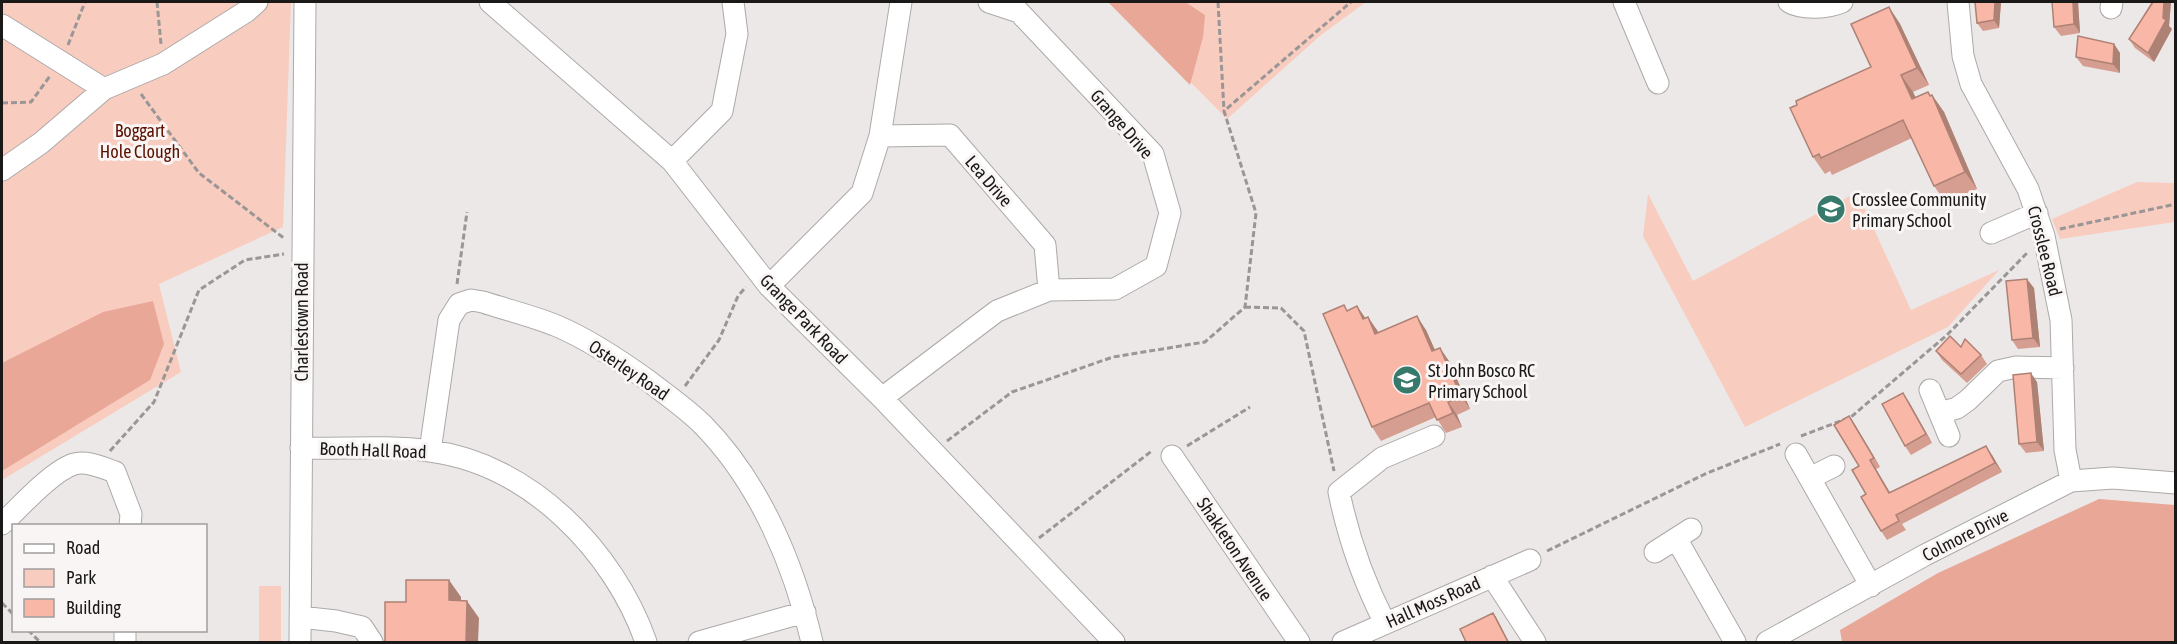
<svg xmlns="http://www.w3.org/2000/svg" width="2177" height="644" viewBox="0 0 2177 644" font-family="'Asap Condensed',sans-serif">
<rect width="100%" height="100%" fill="#ece8e7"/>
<path fill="#f9ccc0" d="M2,2H291L283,227L159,284L181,372L2,480Z
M1111,2H1366L1321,35L1227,119Z
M2137,182L2175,183V222L2060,239L2052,219Z
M1857,192L1911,310L1999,270L1948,327L1745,427L1643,236L1648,194L1693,281Z
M259,586H281V642H259Z"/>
<path fill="#e8a797" d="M1108,2H1185L1205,15L1203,37L1190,85Z
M153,301L164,344L150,380L2,471V363L103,312Z
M2099,499L2175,505V642H1842L1840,630L1938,573Z"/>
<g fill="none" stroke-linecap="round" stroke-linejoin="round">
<g stroke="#aca9a8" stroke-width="23">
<path id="minor" d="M490,2L672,161L769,286L882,398L1114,642
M1624,2L1658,83
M1789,2C1803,10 1828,8 1842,2
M1958,2L1963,56L1971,84L2028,189L2044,236L2061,320L2065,450L2071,481
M2111,8L2112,2
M2,25L104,89
M880,136L950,135L1045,245L1049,290
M672,161L722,111L737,34L733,2
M2,170L41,143L104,89L163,64L247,11L257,2
M1991,233L2037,213
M769,286L862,193L880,136L901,2
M1930,390L1949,436
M882,398L997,311L1049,290L1115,289L1156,266L1170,213L1153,154L1019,12L989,2
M1940,413L1957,408L1968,400L1998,371L2016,367L2063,368
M301,448C343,449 388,445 430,451C530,464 614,551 646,642
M430,451L449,320L459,304L471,300L483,302C507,310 533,316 557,326C590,340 621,361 650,382C668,396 687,409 703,425C760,483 794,565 812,642
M1796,454L1871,586
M1172,456L1299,642
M1810,478L1834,466
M2,524C19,508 52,471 74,464C87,460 103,468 115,472L131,514L130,526
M1677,540L1735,642
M1655,552L1691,529
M1492,576L1535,642
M300,617L336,621L362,627L372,642
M1385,623C1364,582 1348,537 1339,492L1382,458L1434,436
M125,642V630
M300,642L305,2
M699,642L805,612
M1343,642L1530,560
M1767,642L1925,555L2071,481L2113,478L2176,483"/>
</g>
<path stroke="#999695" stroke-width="3" stroke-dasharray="6 3" stroke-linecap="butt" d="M157,2L161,44
M1218,2L1224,111
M68,45L85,2
M141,94L199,173L285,239
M2,103L31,102L50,76
M2060,229L2176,204
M457,284L467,212
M1245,307L1281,308L1304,331L1334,471
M685,386L719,340L738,296L746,287
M1801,436L1851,417L1947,335L2028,252
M947,441L1012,392L1113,357L1205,342L1245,307L1256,213L1224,111L1351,2
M1187,446L1250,407
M110,451L154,402L199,290L245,260L284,254
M1039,538L1153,450
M1547,551L1705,474L1780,444
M2,603L14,615
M28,630L40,642"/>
<use href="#minor" stroke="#fff" stroke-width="21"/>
</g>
<path fill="#d69e90" d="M1975,2H2001L1999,28L1983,31L1977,23Z
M2052,2H2078L2080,33L2061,36L2054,27Z
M2150,2H2171L2169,26L2172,29L2154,62L2135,48L2129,39L2151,3Z
M1889,7L1900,24L1929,85L1913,92L1916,98L1932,95L1944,112L1977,189L1946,203L1934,186L1912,138L1832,175L1830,171L1825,174L1813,157L1871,67Z
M2114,44L2120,53V73L2083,66L2076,57Z
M2034,288L2040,347L2018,349L2012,340Z
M1357,306L1365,318L1377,330L1378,333L1426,330L1435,350L1449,361L1470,409L1457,415L1462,427L1446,433L1436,417L1381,441L1372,427L1348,310Z
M1961,347L1981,355L1987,364L1967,383L1942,360L1936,351Z
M2037,382L2044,451L2026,453L2019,444Z
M1903,393L1909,402L1932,443L1911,455L1905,446Z
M1855,425L1880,467L1876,469L1890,492L1992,455L2002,472L1902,524L1906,530L1887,540L1881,531L1866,494L1859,466Z"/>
<path fill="#ae8175" d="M1995,2H2001L1999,28L1994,20Z
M2073,2H2078L2080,33L2074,24Z
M2164,2H2171L2169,26L2172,29L2154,62L2148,53L2163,18Z
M1889,7L1900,24L1929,85L1917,68Z
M2114,44L2120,53V73L2113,64Z
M1901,75L1913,92L1924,116L1912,99Z
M1928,92L1935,102L1932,95L1944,112L1977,189L1965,172Z
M2027,279L2034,288L2040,347L2033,338Z
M1357,306L1366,319H1363Z
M1417,316L1426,330L1441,364L1432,351Z
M1368,317L1377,330L1385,347L1375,334Z
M1440,348L1449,361L1470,409L1461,396Z
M2031,373L2037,382L2044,451L2037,442Z
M1903,393L1909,402L1932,443L1926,434Z
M1448,402L1457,415L1462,427L1453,413Z
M1849,416L1855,425L1880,467L1874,458Z
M1986,446L1992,455L2002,472L1995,463Z
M1870,460L1876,469L1895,502L1889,493Z
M449,580L461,597V617L449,600Z
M467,601L479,618L478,642H466Z
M1493,613L1496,617L1509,642H1508Z"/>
<path fill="#f9b8a7" stroke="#ae8175" stroke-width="1.5" d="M1975,2H1995L1994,20L1977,23Z
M2052,2H2073L2074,24L2054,27Z
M2153,2H2164L2163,18L2166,20L2148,53L2129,39Z
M1889,7L1917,68L1901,75L1912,99L1928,92L1930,96L1932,95L1965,172L1934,186L1903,120L1821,158L1819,154L1813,157L1790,108L1797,105L1796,101L1871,67L1851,24Z
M2078,36L2114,44L2113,64L2076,57Z
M2027,279L2033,338L2012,340L2006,281Z
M1344,305L1347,311L1357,306L1363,319L1368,317L1375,334L1417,316L1432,351L1440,348L1461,396L1448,402L1453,413L1437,420L1429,403L1372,427L1323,314Z
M1950,336L1961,347L1965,339L1981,355L1961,374L1936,351Z
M2031,373L2037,442L2019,444L2013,375Z
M1903,393L1926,434L1905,446L1882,404Z
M1849,416L1874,458L1870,460L1889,493L1986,446L1995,463L1896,515L1899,521L1881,531L1861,497L1866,494L1852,470L1859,466L1834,425Z
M406,580H449V600L467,601L466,642H385V602H406Z
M1493,613L1508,642H1466L1460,629Z"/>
<defs>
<g id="school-disc" transform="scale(1.5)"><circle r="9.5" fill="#377a6c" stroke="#f9f5f4"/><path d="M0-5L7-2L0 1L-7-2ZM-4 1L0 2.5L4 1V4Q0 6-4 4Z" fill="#fff"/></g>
</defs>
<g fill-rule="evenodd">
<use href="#school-disc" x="1831" y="209"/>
<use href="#school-disc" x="1407" y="380"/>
</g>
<g text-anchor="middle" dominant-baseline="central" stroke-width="6" stroke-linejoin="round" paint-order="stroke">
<g font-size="18" fill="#1a1918" stroke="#f9f5f4">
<text transform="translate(1122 124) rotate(49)">Grange Drive</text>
<text transform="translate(989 181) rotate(49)">Lea Drive</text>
<text transform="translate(2045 251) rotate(76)">Crosslee Road</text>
<text transform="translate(804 319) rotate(46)">Grange Park Road</text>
<text transform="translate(301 322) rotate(-90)">Charlestown Road</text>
<text transform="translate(629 370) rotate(34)">Osterley Road</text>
<text transform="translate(373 450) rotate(2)">Booth Hall Road</text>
<text transform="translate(1965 535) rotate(-27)">Colmore Drive</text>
<text transform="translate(1235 549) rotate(56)">Shakleton Avenue</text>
<text transform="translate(1433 602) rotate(-24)">Hall Moss Road</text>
</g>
<g font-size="18" fill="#5b1000" stroke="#f9f5f4">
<text x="140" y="130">Boggart<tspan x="140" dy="21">Hole Clough</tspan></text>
</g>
<g font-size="18" fill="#1a1918" stroke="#f9f5f4" text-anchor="start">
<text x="1852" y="199">Crosslee Community<tspan x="1852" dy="21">Primary School</tspan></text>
<text x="1428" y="370">St John Bosco RC<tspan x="1428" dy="21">Primary School</tspan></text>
</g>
</g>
<rect width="2177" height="644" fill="none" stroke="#1a1918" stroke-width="6"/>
<rect x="12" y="524" width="195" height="108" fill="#f9f5f4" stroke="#a09d9c" stroke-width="1.5"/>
<rect x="24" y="544" width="30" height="9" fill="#ffffff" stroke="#a09d9c" stroke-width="1.5"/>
<text x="66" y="554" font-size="18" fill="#1a1918">Road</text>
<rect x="24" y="569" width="30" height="18" fill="#f9ccc0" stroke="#a09d9c" stroke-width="1.5"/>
<text x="66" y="584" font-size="18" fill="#1a1918">Park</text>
<rect x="24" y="599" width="30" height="18" fill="#f9b8a7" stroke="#a09d9c" stroke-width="1.5"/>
<text x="66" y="614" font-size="18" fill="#1a1918">Building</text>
</svg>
